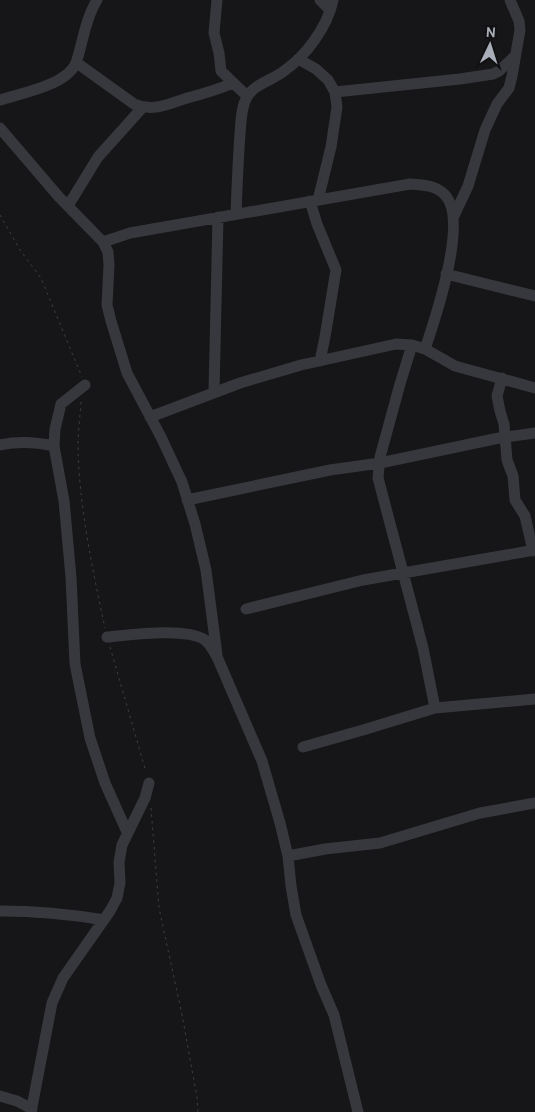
<svg xmlns="http://www.w3.org/2000/svg" width="535" height="1112" viewBox="0 0 535 1112" font-family="Overpass,sans-serif">
<rect width="100%" height="100%" fill="#161618"/>
<g fill="none" stroke-linecap="round" stroke-linejoin="round">
<path stroke="#3d3f44" stroke-width="1" stroke-dasharray="2.5 4" stroke-linecap="butt" d="M0,215L20,250L41,278L82,377
M81,402C80,417 78,433 78,448C79,506 93,572 105,628
M110,647L146,772
M151,808L159,908L182,1015L197,1097L198,1112"/>
<path stroke="#37383d" stroke-width="11" d="M217,0L214,33L219,53L221,71L247,96
M320,0L330,10
M298,59L316,69L328,80L335,92L337,107L331,147L318,200
M77,63L134,104C156,113 171,102 191,97C206,93 219,89 233,83
M335,92L460,79L493,74L499,71L515,56
M0,100C22,93 70,85 77,60C83,40 86,18 97,0
M0,128L59,197L103,242L108,252L109,265L107,305L111,321L127,373L161,437L182,482L195,524L206,570L217,655
M310,201L317,224L336,270L325,337L320,361
M68,206L98,157L142,108
M236,214C237,187 238,161 240,134C241,122 241,107 247,97C254,84 273,80 284,71C306,56 328,26 333,0
M454,216L468,186L485,130L497,104L509,88L512,76L520,30L519,21L510,0
M103,242L130,233L410,184C423,185 436,185 445,195C469,220 435,319 425,349
M446,274L535,296
M412,345L400,384L380,457L378,478L423,648L435,708
M502,378L497,396L500,411L504,424L507,460L513,476L515,500L525,516L533,551
M85,385L61,404L55,429L54,446L64,501L71,577L75,664L90,738L105,783L127,832
M214,392L218,217
M150,417L240,383L301,365L396,344L412,345L425,349L455,366L535,388
M0,445C18,441 36,442 54,446
M187,500L330,470L380,463L499,438L535,433
M246,609L363,580L535,550
M107,637C130,635 186,627 205,640C211,645 215,653 218,659L262,761L280,823L288,856L291,886L296,915L321,985L334,1015L358,1112
M303,747L363,730L435,708L535,699
M288,856L325,849L380,843L480,813L535,803
M0,911C35,911 69,914 104,920
M0,1096L17,1101L32,1109
M31,1112L52,1003L63,978L110,911L117,898L120,883L119,862L122,845L145,798L149,783"/>
</g>
<g transform="translate(490 45) rotate(4)" stroke="#111113" stroke-width="4" paint-order="stroke">
<path d="M0-4L9 19L0 12L-9 19Z" fill="#a8adb8"/>
<text y="-8" font-size="14" font-weight="bold" text-anchor="middle" fill="#a8adb8">N</text>
</g>
</svg>
